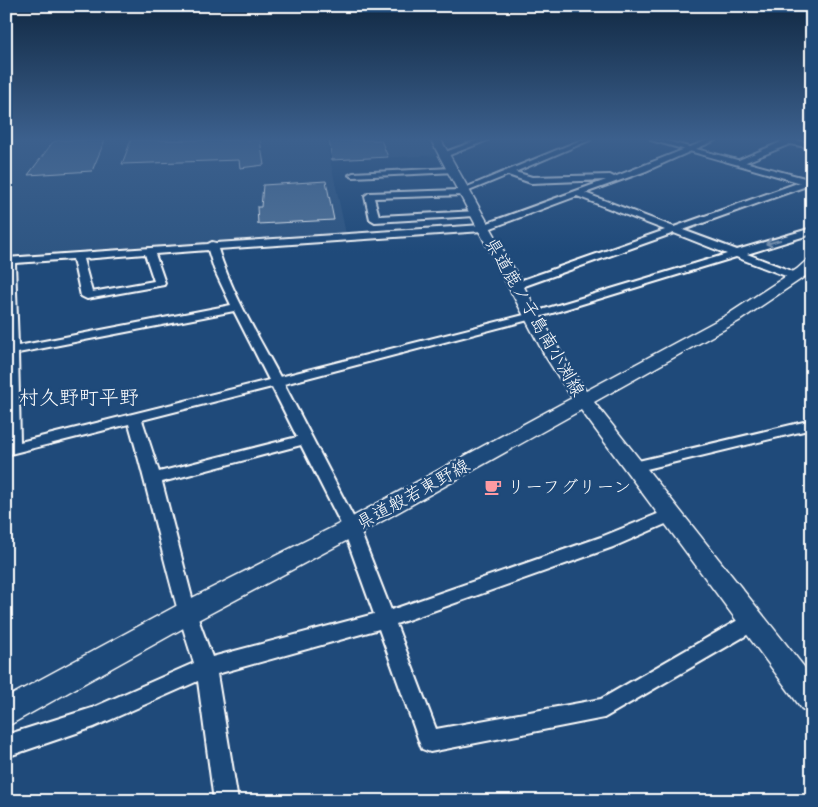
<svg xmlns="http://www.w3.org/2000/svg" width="818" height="807" viewBox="0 0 818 807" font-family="Sriracha,'Klee One',sans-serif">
<rect width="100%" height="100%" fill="#1f4a7a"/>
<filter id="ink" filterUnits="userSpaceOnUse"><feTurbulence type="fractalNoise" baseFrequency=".02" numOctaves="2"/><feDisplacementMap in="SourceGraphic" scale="10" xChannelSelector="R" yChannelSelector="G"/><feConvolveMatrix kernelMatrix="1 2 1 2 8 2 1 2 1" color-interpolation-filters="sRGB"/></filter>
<g filter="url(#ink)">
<path fill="#2e5683" d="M6,140H326L346,234L6,256Z
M328,140H434L443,155L332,160Z"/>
<path fill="#507197" stroke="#fff" d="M60,140H105L92,171L28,175L53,142Z
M131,140H260L264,165L240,168L239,160L122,164Z
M329,140H381L388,157L332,160Z
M326,181L334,220L258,224L257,207H261L263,185Z"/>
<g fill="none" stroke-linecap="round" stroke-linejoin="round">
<g stroke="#fff" stroke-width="4">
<path id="minor" d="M478,140H488L447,156L440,154Z
M581,140H590L515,172L532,177L610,175L614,177L708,140H716L646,171L585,193L674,227L806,180H812V184L683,230L737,250L812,228V234L747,254L799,274L800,276L799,278H791L736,257L536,318L284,384L359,528L391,610L601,537L665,511L671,509L677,511L679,515L677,519L613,547L396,624L436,729L601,699L745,616L752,614L759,616L762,622L759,628L604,718L430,752L422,749L419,741L379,629L217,674L238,801H214L198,681L94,727L6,757V735L92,708L194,663C168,585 152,503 129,424L6,455V258L208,244L212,242L216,243L482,225L606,180L531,183L508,175L469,191L468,194L465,195L374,198L379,216L478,211L480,213L475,216L375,222L370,219L365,196L369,193L460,190ZM577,196L665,230L511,284L510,286L511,288H519L674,233L727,254L528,314L280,377C258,336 232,294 218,249L483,231ZM208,250L214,269L231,305L18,346L15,263L73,259L81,296L87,299L164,285L165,283L155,254ZM145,254L154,281L92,292L83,259ZM234,311L269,380L20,442L18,353ZM272,387L297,437L159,472L142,420ZM301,445L343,528L374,614L212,657L196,613L162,482Z
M780,140H795L812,144V148L790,144L741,164L734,162L781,142Z
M452,168L456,170L455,172L353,177L349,175L353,173Z
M812,420V429L634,472L629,471L626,467L629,463L634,462Z"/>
</g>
<g stroke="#fff" stroke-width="4">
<path id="tertiary" d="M651,140H663L812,180V186Z"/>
</g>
<g stroke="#fff" stroke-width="3">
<path id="secondary" d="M431,140H441L563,356L586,391L727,315L797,269L807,260L812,259V271L807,275L739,321L594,402L812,677V713L802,709L581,410L359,534L196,621L6,727V698L178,605L343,522L572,398L545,356Z"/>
</g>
<use href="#minor" fill="#1f4a7a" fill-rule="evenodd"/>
<use href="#tertiary" fill="#1f4a7a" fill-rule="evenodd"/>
<use href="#secondary" fill="#1f4a7a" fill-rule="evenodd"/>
</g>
<defs><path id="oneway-shaft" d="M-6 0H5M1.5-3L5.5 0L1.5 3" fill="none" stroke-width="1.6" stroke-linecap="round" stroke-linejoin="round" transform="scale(1.25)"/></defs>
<use stroke="#7992af" href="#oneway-shaft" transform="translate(773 242) rotate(164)"/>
</g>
<linearGradient id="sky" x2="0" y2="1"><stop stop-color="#112943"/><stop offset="0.55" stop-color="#3c608d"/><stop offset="1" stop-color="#3c608d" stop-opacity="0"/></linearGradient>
<rect width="818" height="253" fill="url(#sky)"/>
<defs>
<g id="cafe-bare" transform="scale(1.35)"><path d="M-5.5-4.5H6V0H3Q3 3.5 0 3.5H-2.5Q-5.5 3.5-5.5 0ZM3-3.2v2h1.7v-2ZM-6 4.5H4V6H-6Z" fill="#ff9aa2" stroke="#1f4a7a" stroke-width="2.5" paint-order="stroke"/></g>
</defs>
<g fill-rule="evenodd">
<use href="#cafe-bare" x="493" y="487"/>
</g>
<g text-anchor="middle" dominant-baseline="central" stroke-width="5" stroke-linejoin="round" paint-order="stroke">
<g font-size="18" fill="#fff" stroke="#1f4a7a">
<text transform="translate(535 317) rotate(60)">県道鹿ノ子島南小渕線</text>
<text transform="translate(413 494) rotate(-29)">県道般若東野線</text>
</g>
<g font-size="18" fill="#fff" stroke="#1f4a7a" text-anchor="start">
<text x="507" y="487">リーフグリーン</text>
</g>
<g font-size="20" fill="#fff" stroke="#1f4a7a">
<text x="79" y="397">村久野町平野</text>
</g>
</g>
<rect width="818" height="807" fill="none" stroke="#1f4a7a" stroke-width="25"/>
<rect x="12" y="12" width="793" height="782" fill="none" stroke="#fff" stroke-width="2" filter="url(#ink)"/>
</svg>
